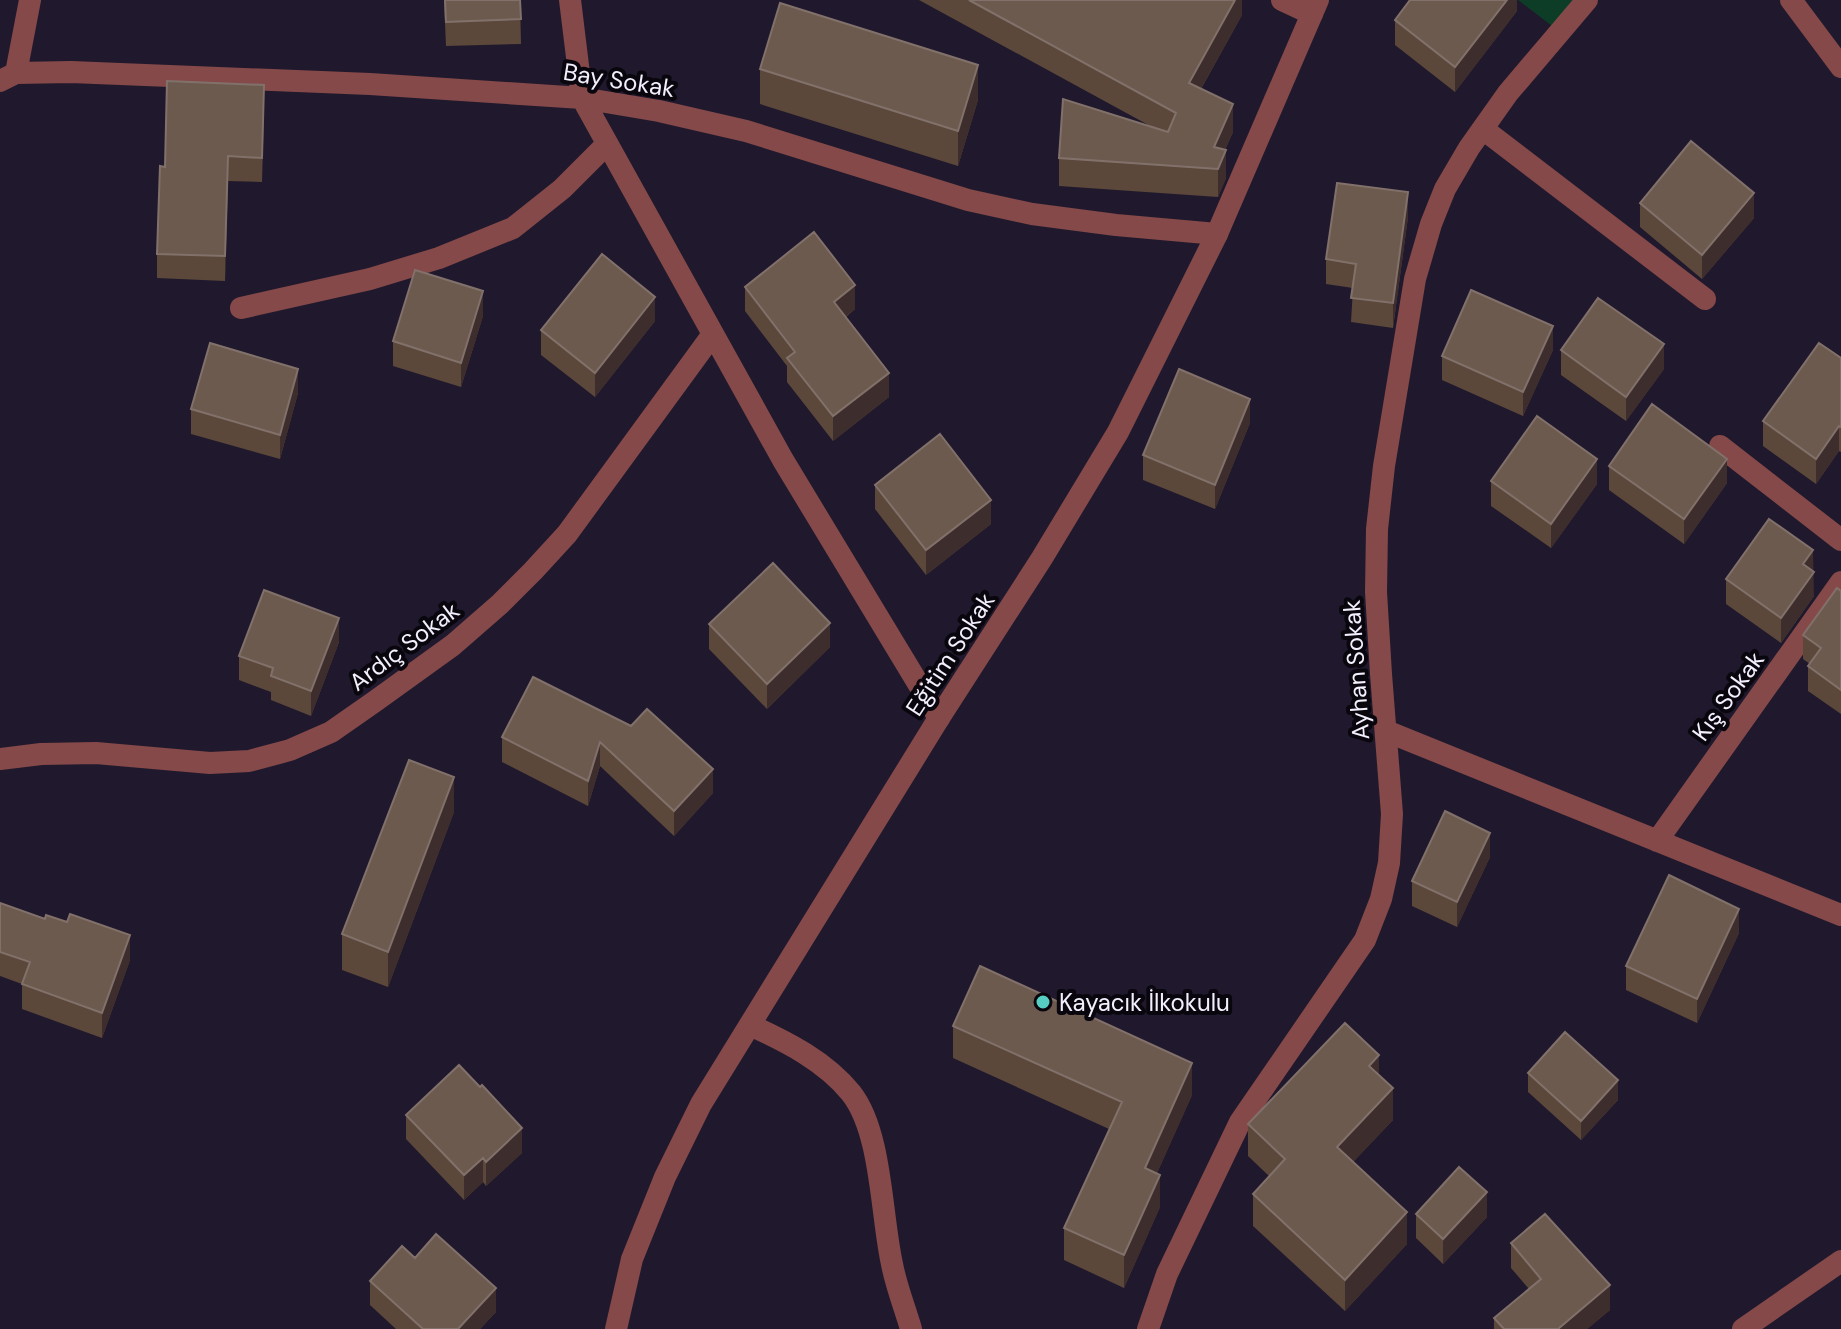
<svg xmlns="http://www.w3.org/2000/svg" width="1841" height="1329" viewBox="0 0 1841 1329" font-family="'DM Sans',sans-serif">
<rect width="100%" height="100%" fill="#20192d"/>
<path fill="#0d3d26" d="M1518,0H1587L1560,32Z"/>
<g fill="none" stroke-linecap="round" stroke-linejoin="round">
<path stroke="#854949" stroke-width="22" d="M1282,0L1312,14
M1483,129L1705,299
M241,308L370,279L439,258L513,228L562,189L607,144
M1720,446L1841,540
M750,1025C787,1042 825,1061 851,1093C882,1132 881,1215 892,1264C896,1286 905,1308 911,1329"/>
<path stroke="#854949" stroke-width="22" d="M570,0L582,98L783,460L939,718
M16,73L30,0
M0,81L16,73L71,72L370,84L582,98L659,111L746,131L968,200L1032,214L1116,225L1217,234
M1386,731L1841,915
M0,759L41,754L96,753L210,763L249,761L290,750L331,732L374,702L453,645L500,604L533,571L567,534L713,334
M1657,841L1841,582
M1148,1329L1167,1274L1240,1122L1365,940L1381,899L1389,863L1392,814L1381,674L1376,592L1377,529L1384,466L1415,279L1431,224L1445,189L1469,148L1508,93L1587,0
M1743,1329L1841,1261"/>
<path stroke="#854949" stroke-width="22" d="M1791,0L1841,67
M616,1329L632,1259L665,1177L701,1104L939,718L1042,558L1118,432L1217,234L1318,0"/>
</g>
<path fill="#5b483a" d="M444,0H520L521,44L446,46Z
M919,0H1242V15L1201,89L1233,132L1225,150L1226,178L1218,197L1059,186V158L1152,127Z
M1517,0V11L1455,92L1395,45V20Z
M760,69L978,100L958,166L760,104Z
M264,109L262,182L228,181L225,281L157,278V254L165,167Z
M1640,203L1754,218L1702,279L1640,227Z
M1408,217L1393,328L1351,322L1353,288L1326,284V259Z
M745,287L855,309L846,317L889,397L833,441L787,382V366L745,311Z
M483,316L461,387L393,366V341Z
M655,321L595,397L541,355V330Z
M1553,350L1523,416L1442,380V356Z
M1561,350L1664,369L1626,421L1561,375Z
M1841,358V452L1839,451L1816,484L1763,446V421Z
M298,393L280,459L191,434V409Z
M1250,423L1215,509L1143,480V455Z
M1609,466L1727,483L1684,544L1609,490Z
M1491,481L1597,484L1551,548L1491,506Z
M875,485L991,524L926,575L875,509Z
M1726,579L1814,596L1781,643L1726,604Z
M1841,591V714L1808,691V666L1810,664L1803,659V635Z
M709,624L830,647L767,709L709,649Z
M339,642L311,716L271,700V692L239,680V656Z
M533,677L713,793L674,836L600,766L588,806L502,762V737Z
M454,812L388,987L342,970V934Z
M1490,857L1457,927L1412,906V881Z
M0,903L130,960L102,1038L22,1009V984L0,976Z
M1739,933L1697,1023L1626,990V966Z
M953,1026L1192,1095L1157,1173L1160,1207L1124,1288L1064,1260V1228L1109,1129L953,1058Z
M1528,1073L1618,1100L1581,1140L1528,1092Z
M1379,1075L1393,1120L1353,1162L1407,1244L1345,1311L1253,1226V1194L1269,1176L1248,1156V1124Z
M406,1115L522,1153L486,1186L483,1182L464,1200L406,1139Z
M1416,1214L1487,1217L1443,1264L1416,1238Z
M1511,1243L1610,1310L1587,1329H1494V1318L1529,1289L1511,1268Z
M415,1258L496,1312L480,1329H396L370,1305V1281Z"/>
<path fill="#3d2d2c" d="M1235,0H1242V15L1189,110V83Z
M1507,0H1517V11L1455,92V67Z
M978,65V100L958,166V131Z
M1233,104V132L1216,169L1214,147Z
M1226,150V178L1218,197V169Z
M228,156V181L225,281V256Z
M1408,192V217L1393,328V303Z
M1754,193V218L1702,279V255Z
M855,285V309L834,326V302Z
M483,291V316L461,387V363Z
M655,297V321L595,397V373Z
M1553,326V350L1523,416V392Z
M1664,344V369L1626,421V397Z
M298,369V393L280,459V435Z
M889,373V397L833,441V416Z
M1250,399V423L1215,509V485Z
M1839,426V451L1816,484V459Z
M1597,459V484L1551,548V524Z
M1727,459V483L1684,544V519Z
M991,500V524L926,575V550Z
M1813,550L1814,596L1781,643V618L1803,564Z
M339,618V642L311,716V691Z
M830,623V647L767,709V684Z
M600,742V766L588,806V781Z
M713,769V793L674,836V811Z
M454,777V812L388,987V952Z
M1490,833V857L1457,927V902Z
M1739,909V933L1697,1023V999Z
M130,935V960L102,1038V1013Z
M1379,1055V1086L1369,1066Z
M1192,1063V1095L1145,1200V1168Z
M1618,1080V1100L1581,1140V1121Z
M1393,1088V1120L1337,1179V1147Z
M522,1128V1153L486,1186V1162Z
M483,1158V1182L464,1200V1175Z
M1160,1175V1207L1124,1288V1255Z
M1487,1192V1217L1443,1264V1239Z
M1407,1212V1244L1345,1311V1280Z
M1610,1285V1310L1587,1329H1558Z
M496,1288V1312L480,1329H458Z"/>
<path fill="#6c5a4f" stroke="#81716a" stroke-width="2" d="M445,0H520L521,19L446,22Z
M969,0H1235L1189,83L1233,104L1214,147L1226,150L1218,169L1059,158L1063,99L1168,132L1176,113Z
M1410,0H1507L1455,67L1395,20Z
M780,3L978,65L958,131L760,69Z
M167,81L264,85L262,158L228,156L225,256L157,254L160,166L165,167Z
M1691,141L1754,193L1702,255L1640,203Z
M1337,183L1408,192L1393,303L1351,298L1356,264L1326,259Z
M814,232L855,285L834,302L889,373L833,416L787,358L795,352L745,287Z
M602,254L655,297L595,373L541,330Z
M415,270L483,291L461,363L393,341Z
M1471,290L1553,326L1523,392L1442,356Z
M1598,298L1664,344L1626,397L1561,350Z
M210,343L298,369L280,435L191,409Z
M1819,343L1841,358V427L1839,426L1816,459L1763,421Z
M1179,369L1250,399L1215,485L1143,455Z
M1652,404L1727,459L1684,519L1609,466Z
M1537,416L1597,459L1551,524L1491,481Z
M940,434L991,500L926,550L875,485Z
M1769,519L1813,550L1803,564L1814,572L1781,618L1726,579Z
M773,563L830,623L767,684L709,624Z
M1837,588L1841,591V690L1808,666L1821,648L1803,635Z
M264,590L339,618L311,691L271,676L273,668L239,656Z
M533,677L631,726L647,709L713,769L674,811L600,742L588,781L502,737Z
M409,760L454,777L388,952L342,934Z
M1445,811L1490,833L1457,902L1412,881Z
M1669,875L1739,909L1697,999L1626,966Z
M0,903L45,919L46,915L67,922L70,914L130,935L102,1013L22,984L30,962L0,952Z
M980,966L1192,1063L1145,1168L1160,1175L1124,1255L1064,1228L1122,1102L953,1026Z
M1345,1023L1379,1055L1369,1066L1393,1088L1337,1147L1407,1212L1345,1280L1253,1194L1285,1159L1248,1124Z
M1565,1032L1618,1080L1581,1121L1528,1073Z
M459,1065L480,1087L482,1085L522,1128L486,1162L483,1158L464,1175L406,1115Z
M1459,1167L1487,1192L1443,1239L1416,1214Z
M1545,1214L1610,1285L1558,1329H1504L1494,1318L1541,1279L1511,1243Z
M436,1234L496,1288L458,1329H423L370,1281L402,1246L415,1258Z"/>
<circle fill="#57cec2" stroke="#09060e" stroke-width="3" cx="1043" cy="1002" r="8"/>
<g text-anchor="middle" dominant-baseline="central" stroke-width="8" stroke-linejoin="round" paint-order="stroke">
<g font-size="24" fill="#f3effd" stroke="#09060e">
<text transform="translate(619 80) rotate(9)">Bay Sokak</text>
<text transform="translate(404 646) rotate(-37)">Ardıç Sokak</text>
<text transform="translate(950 654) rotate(-57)">Eğitim Sokak</text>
<text transform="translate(1356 670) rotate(-94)">Ayhan Sokak</text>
<text transform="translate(1728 696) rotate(-54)">Kış Sokak</text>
</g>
<g font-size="24" fill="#f3effd" stroke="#09060e" text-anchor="start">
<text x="1059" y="1002">Kayacık İlkokulu</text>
</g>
</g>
</svg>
